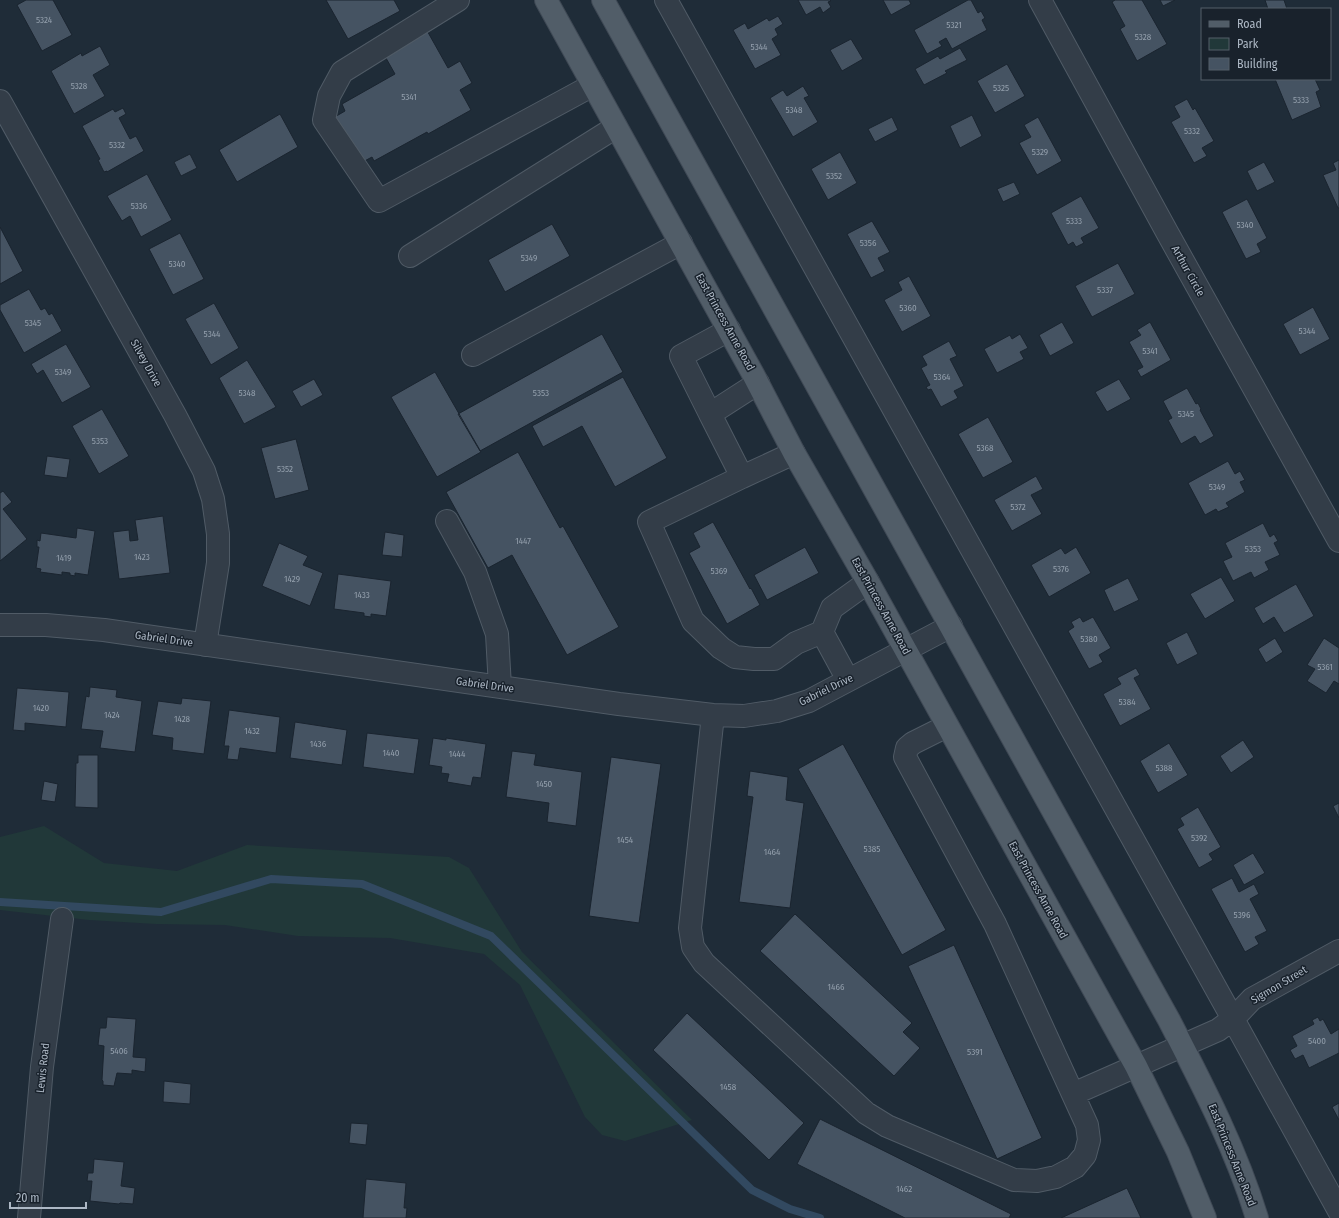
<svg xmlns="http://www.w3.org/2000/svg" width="1339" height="1218" viewBox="0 0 1339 1218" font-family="'Fira Sans Condensed',sans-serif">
<rect width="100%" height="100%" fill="#1f2c38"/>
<path fill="#213839" d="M44,826L104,863L177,871L247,845L449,857L469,868L522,952L692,1120L625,1141L602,1135L585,1117L520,985L484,954L390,938L298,936L225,925L156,924L89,920L0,910V837Z"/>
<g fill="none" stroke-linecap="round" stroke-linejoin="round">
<path stroke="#324960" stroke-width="8" d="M0,902L161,912L271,879L362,884L491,936L752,1190L790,1209L820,1218"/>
</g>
<path fill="#455362" stroke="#1a242f" d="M26,0H53L72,35L42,51L17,5Z
M326,0H394L400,11L348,39Z
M798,0H830L831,1L828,2L831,7L823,13L820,7L806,15Z
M883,0H909L911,4L891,15Z
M968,0H971L978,13L981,11L985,18L982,20L987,30L952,49L946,38L939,42L942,46L927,54L914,30Z
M1115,0H1142L1167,44L1137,61L1120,29L1125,26L1112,2Z
M1160,0H1175L1163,6Z
M1265,0H1284L1287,9H1268Z
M778,16L783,24L775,29L778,35L772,39L781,55L755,69L733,30L745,23L748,29L767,18L769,21Z
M425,27L448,68L460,61L472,83L460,90L471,110L428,134L427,132L374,161L372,157L359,164L333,118L345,111L342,104L395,74L382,51Z
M851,39L863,59L842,71L830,50Z
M100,46L110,65L93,75L105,96L74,114L51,71L81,53L82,56Z
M960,48L967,60L945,71L947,73L924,85L915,69L938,56L940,59Z
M1007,64L1025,96L995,113L977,81Z
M1275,79H1315L1320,90L1316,92L1321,107L1292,120Z
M803,86L809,96L804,98L818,122L793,137L770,98L783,90L787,96Z
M1187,99L1193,110L1195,108L1214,141L1202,148L1207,156L1194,163L1171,122L1180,117L1174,106Z
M123,108L126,114L119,118L130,139L136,136L144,151L107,172V171L104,172L98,160L100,159L82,126L113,109L115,112Z
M280,114L298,147L237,182L219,150Z
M972,115L982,136L960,148L950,126Z
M892,117L898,130L875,142L868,129Z
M1038,117L1062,161L1037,175L1019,143L1031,137L1024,125Z
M840,152L857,183L828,200L811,169Z
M190,154L197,168L181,176L174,162Z
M1339,160V208H1338L1323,175L1336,170L1333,163Z
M1264,162L1275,182L1257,191L1247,171Z
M147,174L172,220L141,237L130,216L122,221L107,196Z
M1014,182L1020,194L1003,202L997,189Z
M1081,196L1099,228L1081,238L1084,243L1076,247L1073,242L1068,245L1051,213Z
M1247,199L1267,238L1257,244L1261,252L1246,259L1222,212Z
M872,221L890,252L878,258L885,271L871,278L847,234Z
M552,224L570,256L505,292L488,260Z
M0,227L23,271L0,284Z
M180,233L204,279L173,295L149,249Z
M1118,263L1135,294L1092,317L1075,286Z
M909,276L931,316L902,332L884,300L902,290L898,282Z
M29,289L41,310L45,308L49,315L52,313L62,331L24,353L0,310V305Z
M214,303L239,348L211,365L185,319Z
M1313,307L1330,339L1300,355L1283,324Z
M1062,322L1074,343L1050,356L1039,335Z
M1150,322L1171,360L1141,377L1137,370L1143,367L1129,342L1141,335L1137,330Z
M602,334L623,372L480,451L458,414Z
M1020,334L1028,348L1020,352L1024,359L997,373L984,349L1010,335L1012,339Z
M949,341L957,356L950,359L964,386L954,391L958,398L941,407L931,389L928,390L926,387L930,385L921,368L927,365L922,356Z
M66,344L91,387L62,403L43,370L37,374L31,364Z
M247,360L276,407L244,424L219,378Z
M435,372L481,452L437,477L391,397Z
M623,377L667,458L615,487L582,426L543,447L532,426Z
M314,379L323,395L301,407L292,391Z
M1119,379L1131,399L1107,412L1095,392Z
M1187,388L1196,404L1198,403L1201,409L1200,410L1214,436L1200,444L1195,436L1181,444L1168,420L1172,418L1163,401Z
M102,409L129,456L99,474L72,426Z
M988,417L1013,462L983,478L958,434Z
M296,439L309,490L275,499L261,448Z
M518,452L560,528L563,526L619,627L567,655L512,555L488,568L446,492Z
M47,456L70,459L67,478L44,475Z
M1228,461L1235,474L1240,471L1245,480L1240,482L1245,492L1226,503L1229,507L1218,512L1216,509L1205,515L1188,483Z
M1036,476L1043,489L1031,495L1042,514L1012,531L994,500Z
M3,491L12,502L3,509L27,539L0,561V493Z
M163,516L170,573L119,579L113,532L129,530L130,541L138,540L135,520Z
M713,522L750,589L751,588L760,605L727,624L689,553L700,547L693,533Z
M1263,523L1270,537L1274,534L1278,541L1274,543L1280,555L1265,562L1269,570L1254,578L1251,572L1233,581L1223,561L1232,557L1225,543Z
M77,528L95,531L88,575L75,573V576L70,575V573L62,572V575L40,572L41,569L36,568L39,547H37V540L40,541L41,533L76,538Z
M385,532L404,535L402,557L382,555Z
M279,543L308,556L303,565L323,573L310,606L262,586Z
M805,547L819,573L767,600L754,575Z
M1076,547L1091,573L1049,597L1031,565L1061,548L1065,554Z
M338,574L391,581L386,616L371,614V617L364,616V613L334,609Z
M1221,577L1235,601L1205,619L1190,594Z
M1128,578L1139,600L1114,612L1104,590Z
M1296,584L1314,616L1284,633L1274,617L1263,624L1254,608Z
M1080,617L1083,622L1093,617L1111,648L1099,655L1103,662L1089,669L1068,631L1074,627L1071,622Z
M1187,632L1198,654L1177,665L1166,643Z
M1275,638L1283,652L1266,663L1258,649Z
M1324,638L1339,648V684L1334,681L1326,693L1307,681L1315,669L1307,665Z
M1136,668L1140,675L1134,678L1151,709L1120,726L1103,694L1121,684L1117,678Z
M90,687L117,690L116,697L142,701L135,752L100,748L103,731L81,729L86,696L89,697Z
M17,688L69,692L66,727L25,723V731L13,730Z
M182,698L211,701L204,754L172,750L173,738L152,735L158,701L181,704Z
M229,710L280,717L276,753L240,748L238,760L227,759L229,746H224Z
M295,722L347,730L342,765L290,758Z
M367,733L419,739L414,774L363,767Z
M433,738L446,740V738L486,744L481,778L473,777L471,786L447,782L449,774L441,773L442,767L429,765Z
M1243,740L1254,757L1231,773L1220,756Z
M1169,743L1188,775L1158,793L1140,761Z
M843,744L946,930L902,955L798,769Z
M512,751L536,754L534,765L582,772L576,826L547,822L549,803L506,797Z
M78,755H98V808L75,807L76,763H78Z
M611,757L661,764L639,923L589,916Z
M750,771L788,777L786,800L804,803L790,908L739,902L753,797L747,796Z
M44,781L58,784L55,802L41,800Z
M1339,803V818L1333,806Z
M1198,807L1221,847L1209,854L1213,860L1199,868L1177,829L1184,825L1180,818Z
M1253,853L1265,873L1244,885L1233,865Z
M1232,878L1239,892L1254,884L1259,894L1250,899L1267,931L1255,937L1259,944L1245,952L1211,889Z
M795,914L912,1023L903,1032L920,1048L894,1076L760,951Z
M954,945L1042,1138L997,1159L908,966Z
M687,1013L804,1123L769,1160L653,1050Z
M107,1017L136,1019L133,1057L146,1058L145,1072L132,1070V1074L117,1073L114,1086L103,1085V1081L102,1080L104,1046L98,1045L100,1028H106Z
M1318,1017L1320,1021L1323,1019L1331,1034L1339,1029V1053L1309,1068L1303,1055L1295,1059L1290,1050L1297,1046L1292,1036L1314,1024L1312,1020Z
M164,1081L191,1084L190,1104L163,1102Z
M1339,1103V1120L1332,1107Z
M820,1119L1011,1214L1009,1218H905L797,1164Z
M351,1123L368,1124L366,1145L349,1143Z
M94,1159L124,1162L121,1186L135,1188L133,1204L120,1203L119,1204L90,1201L92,1181H87L88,1173H93Z
M366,1179L406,1183L404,1208H407L406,1218H363Z
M1127,1188L1141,1218H1061Z"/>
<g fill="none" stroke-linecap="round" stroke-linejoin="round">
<g stroke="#505b66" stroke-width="24">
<path id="minor" d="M458,0L342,72L329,96L324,120L379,201L593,85
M666,0L1233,1019L1339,1211
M1040,0L1168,234L1339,541
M0,101L175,415L204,471L213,499L218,534V563L205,645
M410,256L616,127
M729,330L681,356L710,414L758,383
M473,355L681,243
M710,414L742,477L794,453
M742,477L649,522L693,621L721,648L735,657L754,659H774L796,643L822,632L832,608L868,582
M447,521L475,572L497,634L500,687
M0,625H46L104,630L619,704L713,715L744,716L777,711L809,701L951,626
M822,632L848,680
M713,715L690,928L693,947L704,963L866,1113L887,1126L1014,1180L1037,1181L1056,1177L1075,1167L1085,1155L1089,1140L1087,1125L995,924L905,757L907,748L913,743L947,726
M1073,1094L1218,1030L1233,1019L1252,999L1339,951
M29,1218L42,1067L62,919"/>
</g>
<g stroke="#3f4955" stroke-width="24">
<path id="major" d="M546,0L753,374L794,453L868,582L1136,1066L1178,1152L1205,1218
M603,0L1169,1020C1202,1084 1236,1149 1257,1218"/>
</g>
<use href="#minor" stroke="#333d48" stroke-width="22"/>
<use href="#major" stroke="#515d68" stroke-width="22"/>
</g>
<g text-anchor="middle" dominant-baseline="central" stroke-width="3" stroke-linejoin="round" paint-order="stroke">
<g font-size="9" fill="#939fac">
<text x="44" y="20">5324</text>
<text x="954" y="25">5321</text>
<text x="1143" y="37">5328</text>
<text x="759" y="47">5344</text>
<text x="79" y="86">5328</text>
<text x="1001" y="88">5325</text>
<text x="409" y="97">5341</text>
<text x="1301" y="100">5333</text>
<text x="794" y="110">5348</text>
<text x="1192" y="131">5332</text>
<text x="117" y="145">5332</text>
<text x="1040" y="152">5329</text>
<text x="834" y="176">5352</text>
<text x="139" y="206">5336</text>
<text x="1074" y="221">5333</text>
<text x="1245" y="225">5340</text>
<text x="868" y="243">5356</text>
<text x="529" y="258">5349</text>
<text x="177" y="264">5340</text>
<text x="1105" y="290">5337</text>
<text x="908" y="308">5360</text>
<text x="33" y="323">5345</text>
<text x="1307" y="331">5344</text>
<text x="212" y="334">5344</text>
<text x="1150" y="351">5341</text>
<text x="63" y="372">5349</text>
<text x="942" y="377">5364</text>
<text x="247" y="393">5348</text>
<text x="541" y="393">5353</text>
<text x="1186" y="414">5345</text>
<text x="100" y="441">5353</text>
<text x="985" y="448">5368</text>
<text x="285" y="469">5352</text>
<text x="1217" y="487">5349</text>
<text x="1018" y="507">5372</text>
<text x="523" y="541">1447</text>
<text x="1253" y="549">5353</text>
<text x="142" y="557">1423</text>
<text x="64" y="558">1419</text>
<text x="1061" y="569">5376</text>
<text x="719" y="571">5369</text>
<text x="292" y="579">1429</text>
<text x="362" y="595">1433</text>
<text x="1089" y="639">5380</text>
<text x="1325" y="667">5361</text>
<text x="1127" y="702">5384</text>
<text x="41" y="708">1420</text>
<text x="112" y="715">1424</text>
<text x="182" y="719">1428</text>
<text x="252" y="731">1432</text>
<text x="318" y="744">1436</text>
<text x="391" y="753">1440</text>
<text x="457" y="754">1444</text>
<text x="1164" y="768">5388</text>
<text x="544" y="784">1450</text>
<text x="1199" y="838">5392</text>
<text x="625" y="840">1454</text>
<text x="872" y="849">5385</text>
<text x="772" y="852">1464</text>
<text x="1242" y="915">5396</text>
<text x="836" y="987">1466</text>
<text x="1317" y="1041">5400</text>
<text x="119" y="1051">5406</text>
<text x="975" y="1052">5391</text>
<text x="728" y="1087">1458</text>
<text x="904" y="1189">1462</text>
</g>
<g font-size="11" fill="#adb8c5" stroke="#19222c">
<text transform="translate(1188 271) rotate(61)">Arthur Circle</text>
<text transform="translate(725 322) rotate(61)">East Princess Anne Road</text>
<text transform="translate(146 363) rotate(61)">Silvey Drive</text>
<text transform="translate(881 606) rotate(61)">East Princess Anne Road</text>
<text transform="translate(164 639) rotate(8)">Gabriel Drive</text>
<text transform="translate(485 685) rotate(8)">Gabriel Drive</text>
<text transform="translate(826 690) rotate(-26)">Gabriel Drive</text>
<text transform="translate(1038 890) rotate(61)">East Princess Anne Road</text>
<text transform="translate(1279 985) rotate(-31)">Sigmon Street</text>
<text transform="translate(43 1068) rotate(-84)">Lewis Road</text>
<text transform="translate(1232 1155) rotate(68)">East Princess Anne Road</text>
</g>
</g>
<rect x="1201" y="8" width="130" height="72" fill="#19222c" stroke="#545e69"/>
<rect x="1209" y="21" width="20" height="6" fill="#515d68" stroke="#545e69"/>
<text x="1237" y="28" font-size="12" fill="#adb8c5">Road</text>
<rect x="1209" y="38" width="20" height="12" fill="#213839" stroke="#545e69"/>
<text x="1237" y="48" font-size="12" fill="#adb8c5">Park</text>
<rect x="1209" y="58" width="20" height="12" fill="#455362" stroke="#545e69"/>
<text x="1237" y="68" font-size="12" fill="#adb8c5">Building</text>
<path d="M10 1202v6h76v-6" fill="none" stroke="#adb8c5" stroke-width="2"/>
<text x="16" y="1202" font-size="12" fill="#adb8c5" stroke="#19222c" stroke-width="3" paint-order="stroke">20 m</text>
</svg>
